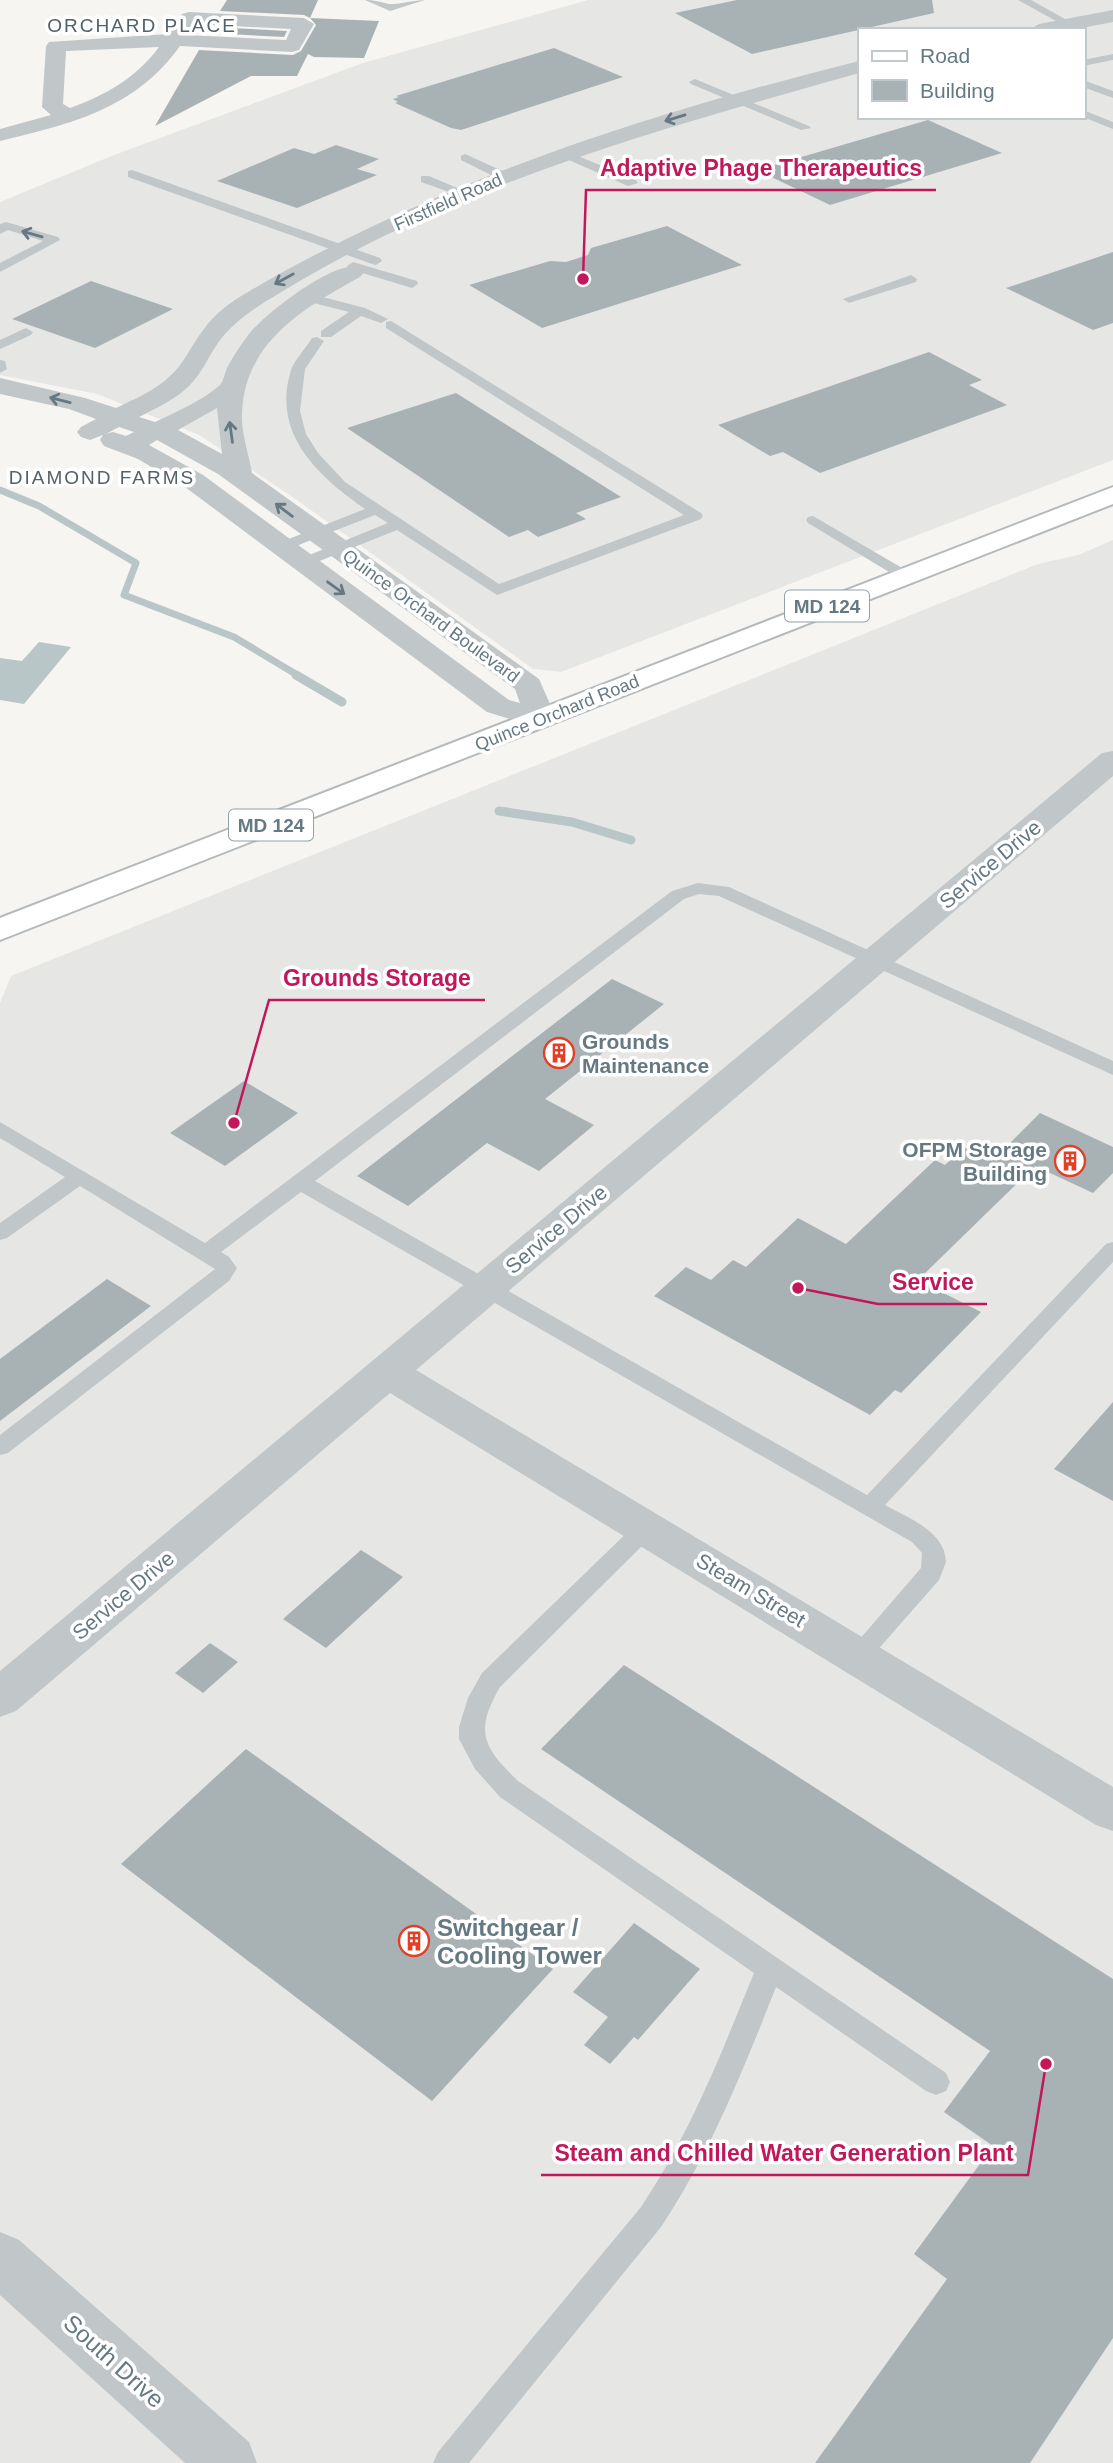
<svg xmlns="http://www.w3.org/2000/svg" width="1113" height="2463" viewBox="0 0 1113 2463" font-family="Arial,sans-serif">
<rect width="100%" height="100%" fill="#f6f5f2"/>
<path fill="#e6e7e5" fill-rule="evenodd" d="M588,0H1113V460L561,672L533,669L294,498L199,435L97,394L0,375V202L114,155L363,63ZM859,30H1083V117H859Z
M1113,540V2463H0V1003L11,976L1038,564L1078,555Z"/>
<path fill="#b8c6c8" d="M39,642L71,647L24,704L0,700V658L22,661Z"/>
<g fill="none" stroke-linecap="round" stroke-linejoin="round">
<path stroke="#b8c6c8" stroke-width="7" d="M0,490L39,506L136,563L124,595L234,637L299,676"/>
<path stroke="#b8c6c8" stroke-width="9" d="M296,675L342,702
M499,811L572,822L631,840"/>
</g>
<path fill="#a8b2b5" d="M227,0H318L310,18L304,15L220,11Z
M737,0H932L934,13L752,54L675,13Z
M310,18L379,21L364,58L314,57L308,54L297,76H251L155,126L199,50L293,55L301,51L316,25Z
M211,27L287,31L284,37L208,33Z
M554,48L623,77L461,130L451,128L395,103L398,102L393,99L399,97L396,96Z
M928,120L1002,153L830,205L757,170Z
M336,145L379,159L357,169L377,175L297,208L217,181L294,148L314,154Z
M667,226L742,265L542,328L469,285L550,261L566,262L588,255L591,248Z
M1113,252V323L1093,330L1006,288Z
M91,281L173,309L95,348L12,319Z
M929,352L982,380L969,385L1007,405L820,473L783,452L770,456L718,425Z
M456,393L621,497L576,513L586,519L538,537L528,530L509,537L347,428Z
M612,979L664,1004L545,1099L594,1125L539,1171L487,1143L408,1206L357,1176Z
M244,1081L298,1113L225,1166L170,1133Z
M1040,1113L1113,1147V1173L1093,1193L1035,1166L918,1280L981,1312L901,1393L895,1390L870,1415L654,1296L686,1267L711,1280L733,1260L746,1267L798,1218L846,1244L935,1160L945,1165L964,1147L992,1161Z
M107,1279L151,1306L0,1421V1359Z
M1113,1402V1501L1054,1469Z
M361,1550L403,1577L326,1648L283,1619Z
M210,1643L238,1662L203,1693L175,1673Z
M624,1665L1113,1979V2338L1030,2463H815L947,2279L914,2254L993,2146L944,2112L990,2051L541,1749Z
M246,1749L553,1969L432,2101L121,1864Z
M634,1923L700,1969L638,2040L634,2037L610,2064L584,2045L608,2017L573,1992Z"/>
<g fill="none" stroke-linecap="round" stroke-linejoin="round">
<g stroke="#b4b9bc" stroke-width="4">
<path id="primary" d="M1113,487V504L0,940V918Z"/>
</g>
<path fill="#c1c6c8" fill-rule="evenodd" d="M365,0C374,0 380,2 389,4C397,5 415,0 425,0L390,11Z
M1018,0H1031L1074,24L1065,26Z
M1113,54V60L1083,66V60Z
M695,79L809,126L811,128L801,130L691,84L689,82Z
M1083,80L1113,91V98L1083,87Z
M1083,110L1113,122V129L1083,117Z
M566,151L636,180L638,183L628,186L562,157L560,155Z
M465,154L509,174L511,177L501,180L461,160V156Z
M132,170L380,258L382,261L376,265L372,264L128,177V171Z
M421,176H429L469,193L463,197L421,182Z
M6,222L58,237L60,240L0,272V263L43,241L8,230L0,234V224Z
M353,262L417,281L418,284L412,288L349,269L347,266Z
M911,275L917,279L916,282L849,303L843,299Z
M307,293L365,308L388,319L381,323L361,316L331,337H321V331L349,312L302,300V294Z
M391,321L701,513L703,516L701,519L497,595L397,530L307,566H297L294,563L297,560L388,523L375,515L286,550H276L273,547L276,544L365,509C318,476 271,434 291,370C295,359 306,348 312,338L317,337L324,341L305,369L300,411L306,434L318,453L345,482L499,584L684,515L386,328V322Z
M26,328L33,332L31,335L0,349V340Z
M0,360L5,361L7,369L0,373Z
M813,516L909,572L912,575L909,578H899L808,523L806,520L808,517Z
M698,883L729,887L1113,1061V1075L719,896L699,894L684,899L315,1181L867,1495L1106,1244L1113,1242V1262L885,1505C908,1518 945,1531 946,1562L939,1580L867,1662L858,1665L849,1662L846,1655L921,1568L922,1553L912,1542L301,1192L221,1252L229,1257L237,1268L229,1281L8,1453L0,1455V1435L215,1269L80,1186L7,1238L0,1240V1223L65,1177L0,1138V1122L205,1243L672,891Z
M646,1519L654,1522L658,1528L654,1534L500,1687C474,1732 483,1747 518,1781L946,2073L950,2082L946,2091L936,2095L926,2091L776,1987C743,2070 711,2152 661,2227L469,2463H433L438,2452L641,2207C690,2134 721,2054 754,1973L500,1797L475,1769L459,1739V1727L468,1698L482,1673L638,1522Z"/>
<path fill="#c1c6c8" fill-rule="evenodd" d="M189,12L304,18L314,24L299,50L292,52L180,46C135,109 71,124 0,141V129L51,115L42,107L46,46L49,42L168,34L182,14ZM195,24L291,29L286,40L187,35ZM159,47C136,78 106,95 70,108L63,104L66,51Z
M1113,751V776L416,1370L1113,1787V1831L1096,1825L390,1393L16,1711L0,1717V1671L1102,753Z
M0,2232L19,2240L249,2442L257,2463H185L0,2295Z"/>
<path fill="#c1c6c8" fill-rule="evenodd" d="M1113,10V22L1071,30H1029L1039,24Z
M859,61V73C668,127 471,180 298,282C272,298 246,311 225,334C211,349 204,372 189,386C175,400 156,408 139,417L155,422C176,412 202,401 220,385C224,380 225,371 228,366C234,355 241,344 249,334C266,313 334,260 360,267L364,272L360,277C304,308 244,342 242,414C241,433 249,455 252,473L539,679L557,720L553,726L542,729L487,712L185,487L138,459L104,446L100,440L103,435L90,440L81,437L77,432L81,427L96,419L69,409L0,394V378L85,398L116,408C134,399 155,391 170,376C184,364 192,344 204,329C215,313 232,301 248,292C437,181 647,114 859,61ZM217,408L222,454L178,430ZM119,427L134,432L126,436L113,432L106,434ZM157,440L218,474L515,689L520,703L509,700L203,475L149,445Z"/>
<use href="#primary" fill="#fff" fill-rule="evenodd"/>
</g>
<defs><path id="oneway-shaft" d="M-6 0H5M1.5-3L5.5 0L1.5 3" fill="none" stroke-width="1.6" stroke-linecap="round" stroke-linejoin="round" transform="scale(1.75)"/></defs>
<g stroke="#657983">
<use href="#oneway-shaft" transform="translate(675 118) rotate(163)"/>
<use href="#oneway-shaft" transform="translate(32 234) rotate(-164)"/>
<use href="#oneway-shaft" transform="translate(284 279) rotate(151)"/>
<use href="#oneway-shaft" transform="translate(60 400) rotate(-166)"/>
<use href="#oneway-shaft" transform="translate(231 432) rotate(-98)"/>
<use href="#oneway-shaft" transform="translate(284 510) rotate(-143)"/>
<use href="#oneway-shaft" transform="translate(336 588) rotate(36)"/>
</g>
<defs>
<g id="building-ring" transform="scale(1.575)"><circle r="9.5" fill="#fff" stroke="#e23f26" stroke-width="1.5"/><path d="M-4-6H4V6H1V3H-1V6H-4ZM-2.5-4.3h1.7v1.8h-1.7ZM.8-4.3h1.7v1.8H.8ZM-2.5-1h1.7V.8h-1.7ZM.8-1h1.7V.8H.8Z" fill="#e23f26"/></g>
</defs>
<g fill-rule="evenodd">
<use href="#building-ring" x="559" y="1053"/>
<use href="#building-ring" x="1070" y="1161"/>
<use href="#building-ring" x="414" y="1941"/>
</g>
<g text-anchor="middle" dominant-baseline="central" stroke-width="7" stroke-linejoin="round" paint-order="stroke">
<g font-size="18" fill="#657983" stroke="#fff">
<text transform="translate(448 202) rotate(-24)">Firstfield Road</text>
<text transform="translate(431 616) rotate(36)">Quince Orchard Boulevard</text>
<text transform="translate(557 713) rotate(-22)">Quince Orchard Road</text>
</g>
<g font-size="19" letter-spacing="2" fill="#536168" stroke="#fff">
<text x="142" y="25">ORCHARD PLACE</text>
<text x="102" y="477">DIAMOND FARMS</text>
</g>
<g fill="#fff" stroke="#93a1a8" stroke-width="2">
<rect x="785" y="590.5" width="84" height="31" rx="5"/>
<rect x="229" y="809.5" width="84" height="31" rx="5"/>
</g>
<g font-size="19" font-weight="bold" fill="#657983">
<text x="827" y="606">MD 124</text>
<text x="271" y="825">MD 124</text>
</g>
<g font-size="21" fill="#657983" stroke="#fff">
<text transform="translate(990 864) rotate(-40)">Service Drive</text>
<text transform="translate(556 1229) rotate(-40)">Service Drive</text>
<text transform="translate(751 1590) rotate(31)">Steam Street</text>
<text transform="translate(123 1595) rotate(-40)">Service Drive</text>
</g>
<g font-size="21" font-weight="bold" fill="#657983" stroke="#fff" text-anchor="start">
<text x="582" y="1041">Grounds<tspan x="582" dy="24">Maintenance</tspan></text>
<text x="1047" y="1149" text-anchor="end">OFPM Storage<tspan x="1047" dy="24">Building</tspan></text>
</g>
<g font-size="24" font-weight="bold" fill="#657983" stroke="#fff" text-anchor="start">
<text x="437" y="1927">Switchgear /<tspan x="437" dy="28">Cooling Tower</tspan></text>
</g>
<g font-size="24" fill="#657983" stroke="#fff">
<text transform="translate(114 2361) rotate(42)">South Drive</text>
</g>
</g>
<path fill="none" stroke="#c2185b" stroke-width="2.5" d="M583 279L586 190H936M234 1123L269 1000H485M798 1288L878 1304H987M1046 2064L1028 2175H541"/>
<g fill="#c2185b" stroke="#fff" stroke-width="2.5">
<circle cx="583" cy="279" r="7"/>
<circle cx="234" cy="1123" r="7"/>
<circle cx="798" cy="1288" r="7"/>
<circle cx="1046" cy="2064" r="7"/>
</g>
<g font-size="23" text-anchor="middle" font-weight="bold" fill="#c2185b" stroke="#fff" stroke-width="7" stroke-linejoin="round" paint-order="stroke">
<text x="761" y="176">Adaptive Phage Therapeutics</text>
<text x="377" y="986">Grounds Storage</text>
<text x="933" y="1290">Service</text>
<text x="784" y="2161">Steam and Chilled Water Generation Plant</text>
</g>
<rect x="858" y="28" width="228" height="91" fill="#ffffff" stroke="#c1c9cd" stroke-width="2"/>
<rect x="872" y="51" width="35" height="10" fill="#ffffff" stroke="#c1c9cd" stroke-width="2"/>
<text x="920" y="63" font-size="21" fill="#657983">Road</text>
<rect x="872" y="80" width="35" height="21" fill="#a8b2b5" stroke="#c1c9cd" stroke-width="2"/>
<text x="920" y="98" font-size="21" fill="#657983">Building</text>
</svg>
